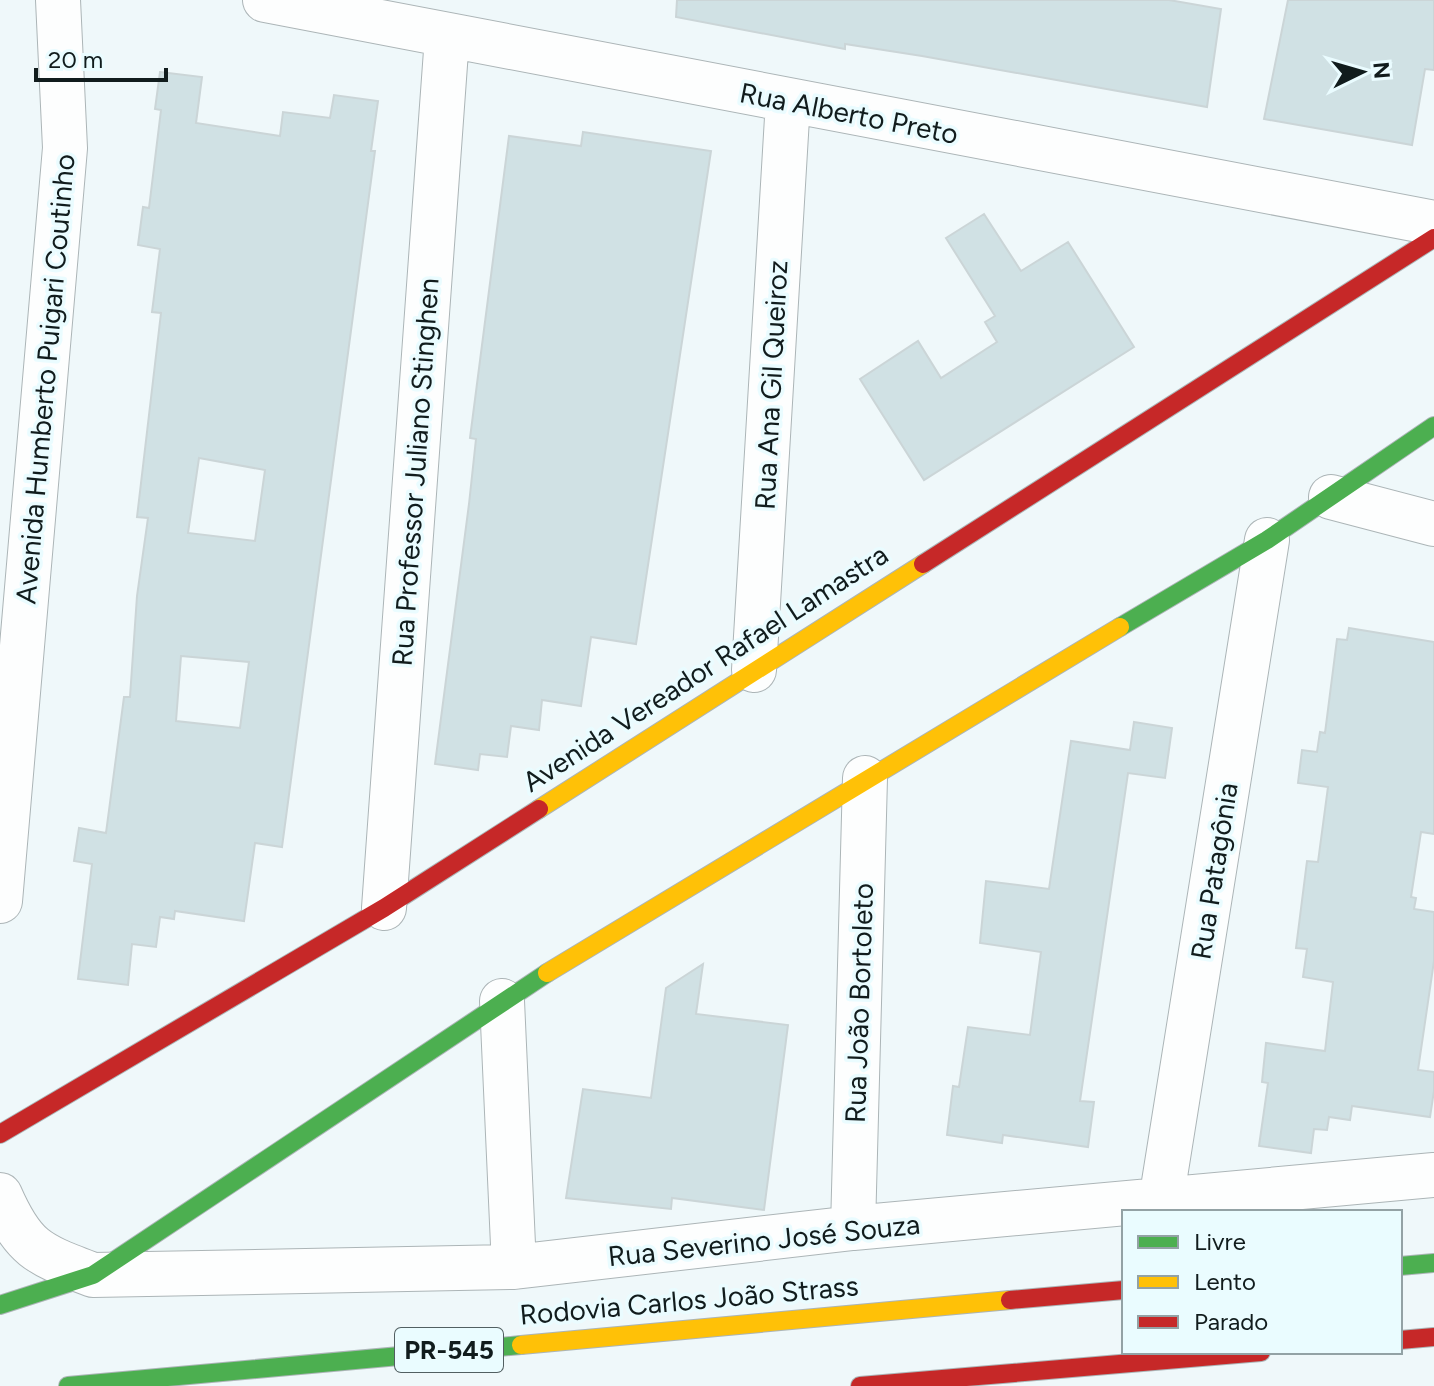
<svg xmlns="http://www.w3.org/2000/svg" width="1434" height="1386" viewBox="0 0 1434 1386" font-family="Figtree,sans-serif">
<rect width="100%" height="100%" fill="#eff8fa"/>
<path fill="#d0e1e4" stroke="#cbd5d7" stroke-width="2" fill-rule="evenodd" d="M677,0H1169L1221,9L1207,107L922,56L845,44V49L676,17Z
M1288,0H1434V70L1425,69L1412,145L1264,119Z
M160,72L202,77L196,123L280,136L283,112L330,118L334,95L378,101L371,151H375L282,847L255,843L244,921L175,911L174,919L160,917L156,947L132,944L128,985L78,979L92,864L74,861L79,828L106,833L124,697H130L137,596L148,518L137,517L161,313L152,312L160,249L138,245L143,207L149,208L161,110L155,109ZM199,458L265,470L255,541L188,533ZM181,656L249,662L240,728L176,721Z
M583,132L711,151L636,644L591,637L581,706L542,700L539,730L511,726L507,757L480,754L478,770L435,764L469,504L476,439L470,438L509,136L581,146Z
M984,214L1021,271L1068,242L1134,347L924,480L860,379L918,341L941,378L997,342L985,322L995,316L946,238Z
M1349,628L1434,642V834L1421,832L1411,897L1416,898L1414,909L1434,912V961L1418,1070L1434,1072V1091L1430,1117L1352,1106L1350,1120L1329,1117L1327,1130L1314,1129L1311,1153L1259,1146L1268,1083L1262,1082L1266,1043L1325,1051L1333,982L1303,977L1307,949L1296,948L1307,861L1318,862L1328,787L1298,783L1302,750L1317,752L1320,732L1325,733L1337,639L1347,640Z
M1134,722L1172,728L1165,778L1128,773L1080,1101L1094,1102L1088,1147L1003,1135L1002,1143L947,1135L953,1086L959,1087L968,1027L1030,1035L1041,952L980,943L986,881L1049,889L1071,741L1130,750Z
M703,964L696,1014L788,1025L764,1210L672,1198L671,1209L566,1198L583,1089L651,1098L666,988Z"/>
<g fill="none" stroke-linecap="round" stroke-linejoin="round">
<g stroke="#acb5b7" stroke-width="46">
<path id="street" d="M265,0L1434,223
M1331,497L1434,524
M754,670L788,101
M0,901L65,148L58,0
M384,908L447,37
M502,1001L514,1267
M0,1195C24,1250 38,1254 93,1275L514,1267L853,1228L1434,1175
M1161,1201L1267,540
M853,1228L865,778"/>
</g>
<g stroke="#acb5b7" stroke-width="20">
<path id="fast" d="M1120,627L1267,540L1434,426
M1400,1266L1434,1263
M0,1305L93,1275L547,973
M68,1386L521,1345"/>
</g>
<g stroke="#acb5b7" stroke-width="20">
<path id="slow" d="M539,809L923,564
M547,973L1120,627
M521,1345L1010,1300"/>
</g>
<g stroke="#acb5b7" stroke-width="20">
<path id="jam" d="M923,564L1434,238
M0,1134L384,908L539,809
M1010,1300L1124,1290
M1400,1340L1434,1337
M860,1386L1261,1352"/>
</g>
<use href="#street" stroke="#fdfefe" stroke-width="44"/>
<use href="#fast" stroke="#4caf50" stroke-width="18"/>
<use href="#slow" stroke="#ffc107" stroke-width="18"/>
<use href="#jam" stroke="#c62828" stroke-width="18"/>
</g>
<g text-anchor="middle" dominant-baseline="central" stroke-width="7" stroke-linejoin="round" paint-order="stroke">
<rect fill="#eafcff" stroke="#525f61" stroke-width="2" x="395" y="1328" width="108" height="44" rx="6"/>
<g font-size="26" font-weight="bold" fill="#111c1d">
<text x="449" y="1350">PR-545</text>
</g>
<g font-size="28" fill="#111c1d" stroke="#eafcff">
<text transform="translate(849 113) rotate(11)">Rua Alberto Preto</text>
<text transform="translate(45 379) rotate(-85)">Avenida Humberto Puigari Coutinho</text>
<text transform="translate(771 385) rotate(-87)">Rua Ana Gil Queiroz</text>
<text transform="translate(415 472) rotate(-86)">Rua Professor Juliano Stinghen</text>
<text transform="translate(705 668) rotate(-33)">Avenida Vereador Rafael Lamastra</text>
<text transform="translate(1214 871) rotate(-81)">Rua Patagônia</text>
<text transform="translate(859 1003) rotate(-88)">Rua João Bortoleto</text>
<text transform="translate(764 1240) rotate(-6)">Rua Severino José Souza</text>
<text transform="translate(689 1300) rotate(-5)">Rodovia Carlos João Strass</text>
</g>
</g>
<rect x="1122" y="1210" width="280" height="144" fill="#eafcff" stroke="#93a2a5" stroke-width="2"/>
<rect x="1138" y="1236" width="40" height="12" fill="#4caf50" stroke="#93a2a5" stroke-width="2"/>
<text x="1194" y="1250" font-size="24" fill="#111c1d">Livre</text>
<rect x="1138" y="1276" width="40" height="12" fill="#ffc107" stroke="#93a2a5" stroke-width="2"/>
<text x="1194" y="1290" font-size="24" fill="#111c1d">Lento</text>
<rect x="1138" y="1316" width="40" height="12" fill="#c62828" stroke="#93a2a5" stroke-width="2"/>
<text x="1194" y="1330" font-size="24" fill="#111c1d">Parado</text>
<g transform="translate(1362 72) rotate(85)" stroke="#eafcff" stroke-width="6" paint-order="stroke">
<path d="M0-6L14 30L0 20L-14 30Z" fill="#111c1d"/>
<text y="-12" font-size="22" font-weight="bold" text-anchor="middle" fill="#111c1d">N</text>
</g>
<path d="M36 68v12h130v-12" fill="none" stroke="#111c1d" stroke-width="4"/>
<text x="48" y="68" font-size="24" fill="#111c1d" stroke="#eafcff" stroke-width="6" paint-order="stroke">20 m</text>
</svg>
